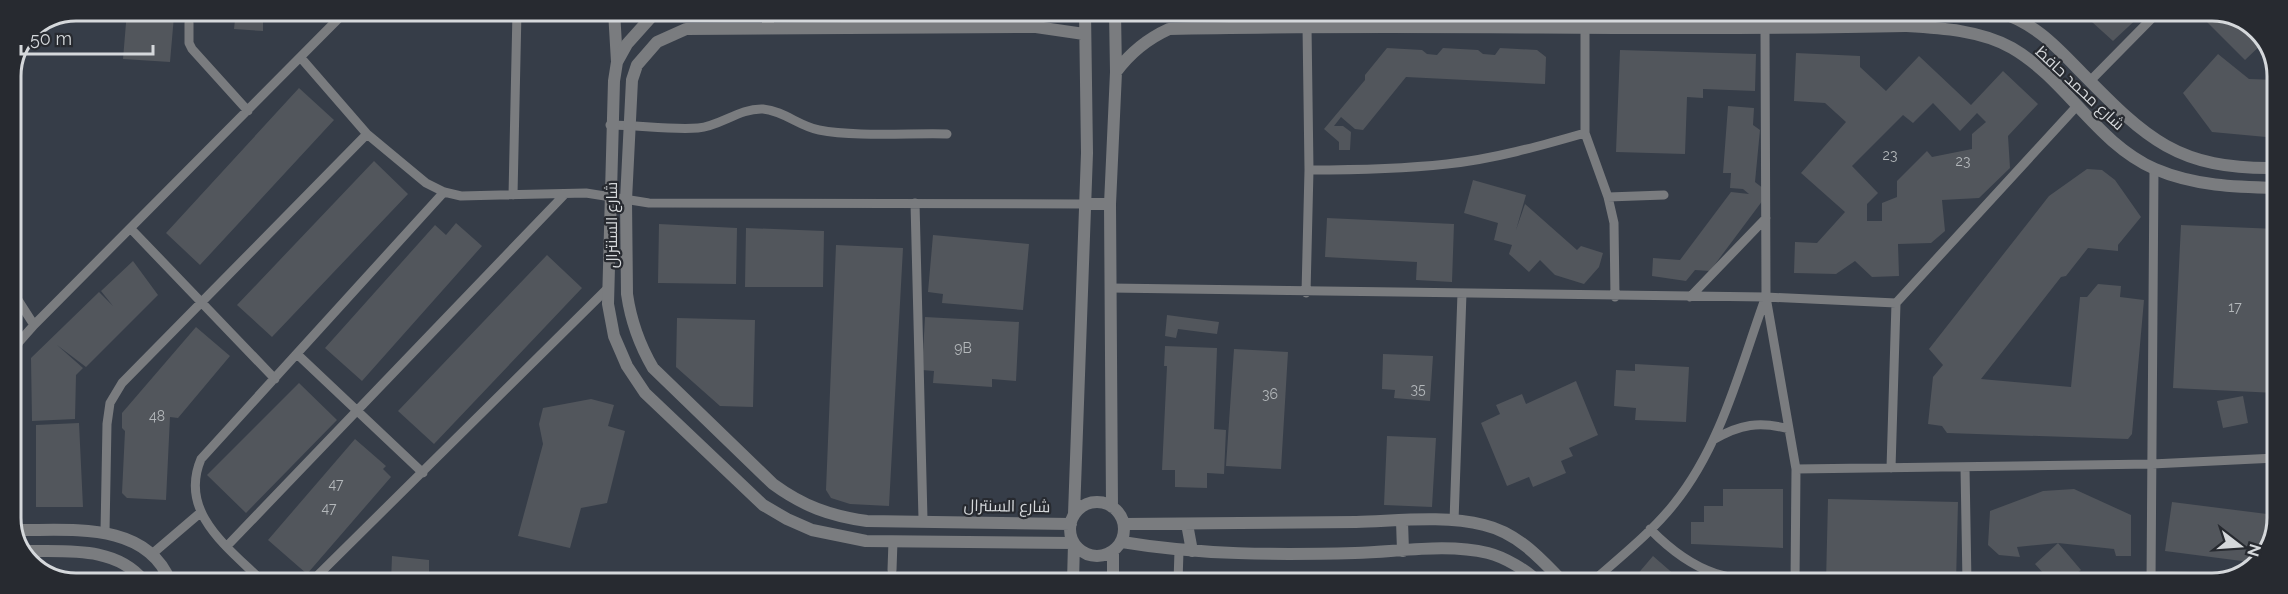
<svg xmlns="http://www.w3.org/2000/svg" width="2288" height="594" viewBox="0 0 2288 594" font-family="Raleway,Cairo,sans-serif">
<rect width="100%" height="100%" fill="#31343a"/>
<path fill="#363d48" d="M76,11L2228,13L2261,33L2277,72L2275,534L2252,570L2212,583L60,581L27,561L11,522V76L30,30Z"/>
<path fill="#52565c" fill-rule="evenodd" d="M127,11H263V31L234,29L235,20L174,16L170,62L123,59Z
M2082,13H2143L2113,41Z
M2216,13H2228L2261,33L2265,41L2245,60L2207,22Z
M1387,48L1422,50L1427,54L1437,55L1443,48L1478,50L1483,54L1495,55L1500,48L1537,50L1546,57L1545,84L1406,77L1363,130L1355,129L1341,117L1334,126H1343L1351,132L1350,150H1339V142L1324,129L1365,80V75Z
M1620,50L1756,54L1755,91L1703,89V98L1687,97L1685,154L1616,152Z
M1796,53L1860,56V67L1886,91L1919,56L1971,105L2003,71L2038,104L2008,136L2010,168L1979,198L1942,200L1945,231L1931,243L1898,244L1899,276L1872,277L1855,261L1836,274L1794,273L1795,242L1817,243L1845,212L1801,173L1846,122L1825,103L1794,101ZM1933,103L1960,131L1977,113L1986,122L1972,134V149L1932,157L1927,151L1897,181V197L1882,203V221H1867V204L1878,193L1852,166L1903,115L1913,123Z
M2218,54L2249,79L2277,80V138L2212,132L2183,93Z
M299,88L334,120L200,265L166,233Z
M1728,106L1754,108L1753,125L1760,130L1755,182L1764,189L1763,200L1710,271L1695,270L1686,281L1652,276L1653,258L1680,260L1731,192L1749,194L1743,189L1730,188L1731,173H1723Z
M374,161L408,194L272,337L237,305Z
M2087,169L2102,170L2115,180L2141,217L2118,245V251L2088,248L2066,276L2061,277L1981,379L2071,387L2080,297H2087L2098,284L2121,286L2120,297L2144,300L2132,434L2128,439L1947,433L1942,426L1928,424L1933,377L1943,365L1929,349L2049,196Z
M1473,180L1526,195L1516,230L1525,204L1577,250L1581,246L1603,253L1599,267L1584,284L1555,275L1540,260L1529,272L1509,254L1512,245L1494,240L1498,223L1464,213Z
M1327,218L1454,224L1452,282L1416,280L1417,262L1325,257Z
M456,223L482,246L362,381L325,348L435,225L446,235Z
M659,224L737,228L736,284L658,283Z
M2181,225L2277,229L2276,393L2173,388Z
M746,228L824,231L823,287H745Z
M933,235L1029,244L1023,310L942,303L943,294L928,292Z
M836,245L903,248L889,506L850,504L831,498L826,490Z
M547,255L582,288L434,444L398,411Z
M133,261L158,295L86,367L57,345L83,368L76,375L75,419L32,421L31,358L99,292L113,306L101,291Z
M1167,315L1219,322L1217,334L1178,329L1176,338L1165,336Z
M925,317L1019,322L1016,381L992,379V387L933,383L934,371L922,370Z
M677,318L755,320L753,407L720,406L676,367Z
M196,327L230,356L178,418L170,417L166,500L127,498L122,493L125,431L122,428V413Z
M1165,346L1217,348L1214,429L1226,430L1224,474L1207,473V488L1175,487V470H1162L1167,366H1164Z
M1234,349L1288,352L1281,469L1226,466Z
M1383,354L1433,356L1430,401L1394,398L1395,390L1382,389Z
M1635,364L1689,367L1686,422L1635,420L1636,408L1614,406L1616,370L1635,371Z
M1576,381L1598,435L1569,448L1573,456L1561,461L1566,473L1533,487L1529,477L1507,486L1481,423L1500,414L1496,405L1522,394L1526,404Z
M299,383L337,420L246,513L207,475Z
M2243,396L2248,423L2223,428L2217,401Z
M591,399L614,405L608,426L625,431L607,503L581,508L570,548L518,536L543,444L539,424L543,408Z
M79,423L83,507H36V425Z
M1387,436L1436,438L1432,507L1384,505Z
M355,439L386,466L383,469L391,477L307,574L268,540Z
M1723,489H1783V548L1691,544V522H1704V506H1723Z
M2074,489L2131,515V556H2116L2114,549L2058,543L2017,547L2020,557L1999,555L1988,545L1990,511L2043,491Z
M1828,499L1958,502L1956,583H1826Z
M2172,502L2267,514L2262,554L2257,563L2165,551Z
M2058,543L2081,570L2065,583H2052L2035,564Z
M392,556L429,560V582H391Z
M1653,556L1684,583H1630Z
M1993,578L2008,579V583H1991Z
M2125,579V583H2103V580Z"/>
<g fill="none" stroke-linecap="round" stroke-linejoin="round">
<path stroke="#7a7c7f" stroke-width="9" d="M189,23V43L192,49L248,111
M1585,29V133L1608,197L1614,223L1615,297
M1765,29L1766,297L1796,469L1795,583
M301,58L367,134L426,183L444,192L461,196L586,193L649,203L1084,204
M2090,81L2157,13
M610,125C639,125 669,130 698,128C721,126 739,108 763,109C784,111 799,126 819,130C854,137 910,133 947,134
M1309,170C1355,170 1401,169 1447,164C1494,159 1540,146 1585,133
M513,195L517,11
M1608,197L1664,195
M915,203L923,519
M132,230L275,379
M1110,288L1766,297L1896,303L2076,107
M11,289L34,325
M1306,293L1309,170L1307,26
M1690,297L1766,218
M297,354L423,473
M11,358L19,342L34,325L346,11
M1713,440C1740,424 1760,421 1789,429
M1965,467L1967,583
M1891,468L1896,303
M1796,469L2152,464L2276,458
M1454,521L1462,293
M1650,529C1695,575 1732,586 1795,576
M105,532L107,424L110,403L122,383L367,134
M227,546L565,194
M152,554L200,513
M892,570L893,541
M2151,576L2232,577
M263,582C229,548 178,513 201,459L444,192
M311,582L608,288
M1178,582L1179,551
M1591,583C1619,558 1651,533 1674,504C1721,446 1740,368 1765,299
M2151,583L2154,168"/>
<path stroke="#7a7c7f" stroke-width="12" d="M614,11L617,62"/>
<path stroke="#7a7c7f" stroke-width="12" d="M663,11L653,15L627,44L617,62L614,81L608,304L614,336L627,366L645,393L763,505L787,519L812,530L866,541L1073,543
M768,11V28
M1585,12V29
M1999,12C2032,22 2053,43 2076,67C2144,136 2174,170 2277,168
M1116,72C1130,53 1147,39 1169,29C1414,23 1660,32 1905,26C1940,28 1980,30 2012,48C2067,80 2096,143 2155,169C2195,186 2235,187 2277,188
M1084,204H1110
M1070 529a27 27 0 1 1 54 0a27 27 0 1 1-54 0Z
M1112,507L1110,204L1116,72L1115,12
M1074,514L1087,153L1085,12
M1402,521L1403,551
M1071,524L867,521C830,516 803,506 773,484L653,368C639,344 631,322 627,294L626,200L632,80L637,65L657,42L686,29L1036,27L1084,34
M1124,524C1201,524 1279,522 1356,522C1397,521 1444,515 1484,525C1518,533 1541,559 1564,583
M1187,524L1192,551
M14,530C69,531 145,520 170,581
M1122,542C1199,555 1277,555 1355,553C1398,552 1446,543 1488,553C1504,557 1527,570 1539,583
M22,551C65,552 115,545 144,581
M1113,552V582
M1073,582L1074,543"/>
</g>
<g text-anchor="middle" dominant-baseline="central" stroke-width="4.5" stroke-linejoin="round" paint-order="stroke">
<g font-size="14" fill="#b4b8bb">
<text x="1890" y="155">23</text>
<text x="1963" y="161">23</text>
<text x="2235" y="307">17</text>
<text x="963" y="348">9B</text>
<text x="1418" y="389">35</text>
<text x="1270" y="394">36</text>
<text x="157" y="416">48</text>
<text x="336" y="484">47</text>
<text x="329" y="508">47</text>
</g>
<g font-size="16" fill="#d5d8db" stroke="#272a30">
<text transform="translate(2080 88) rotate(43)">شارع محمد حافظ</text>
<text transform="translate(611 225) rotate(-90)">شارع السنترال</text>
<text transform="translate(1007 506) rotate(1)">شارع السنترال</text>
</g>
</g>
<path d="M0 0H2288V594H0ZM76 21H2212A55 55 0 0 1 2267 76V518A55 55 0 0 1 2212 573H76A55 55 0 0 1 21 518V76A55 55 0 0 1 76 21Z" fill="#272a30" fill-rule="evenodd"/>
<path fill="none" stroke="#d5d8db" stroke-width="3" d="M76 21H2212A55 55 0 0 1 2267 76V518A55 55 0 0 1 2212 573H76A55 55 0 0 1 21 518V76A55 55 0 0 1 76 21Z"/>
<g transform="translate(2240 546) rotate(107)" stroke="#272a30" stroke-width="4.5" paint-order="stroke">
<path d="M0-4.5L10 22L0 15L-10 22Z" fill="#d5d8db"/>
<text y="-9" font-size="16" font-weight="bold" text-anchor="middle" fill="#d5d8db">N</text>
</g>
<path d="M21 45v9h132v-9" fill="none" stroke="#d5d8db" stroke-width="3"/>
<text x="30" y="45" font-size="18" fill="#d5d8db" stroke="#272a30" stroke-width="4.5" paint-order="stroke">50 m</text>
</svg>
